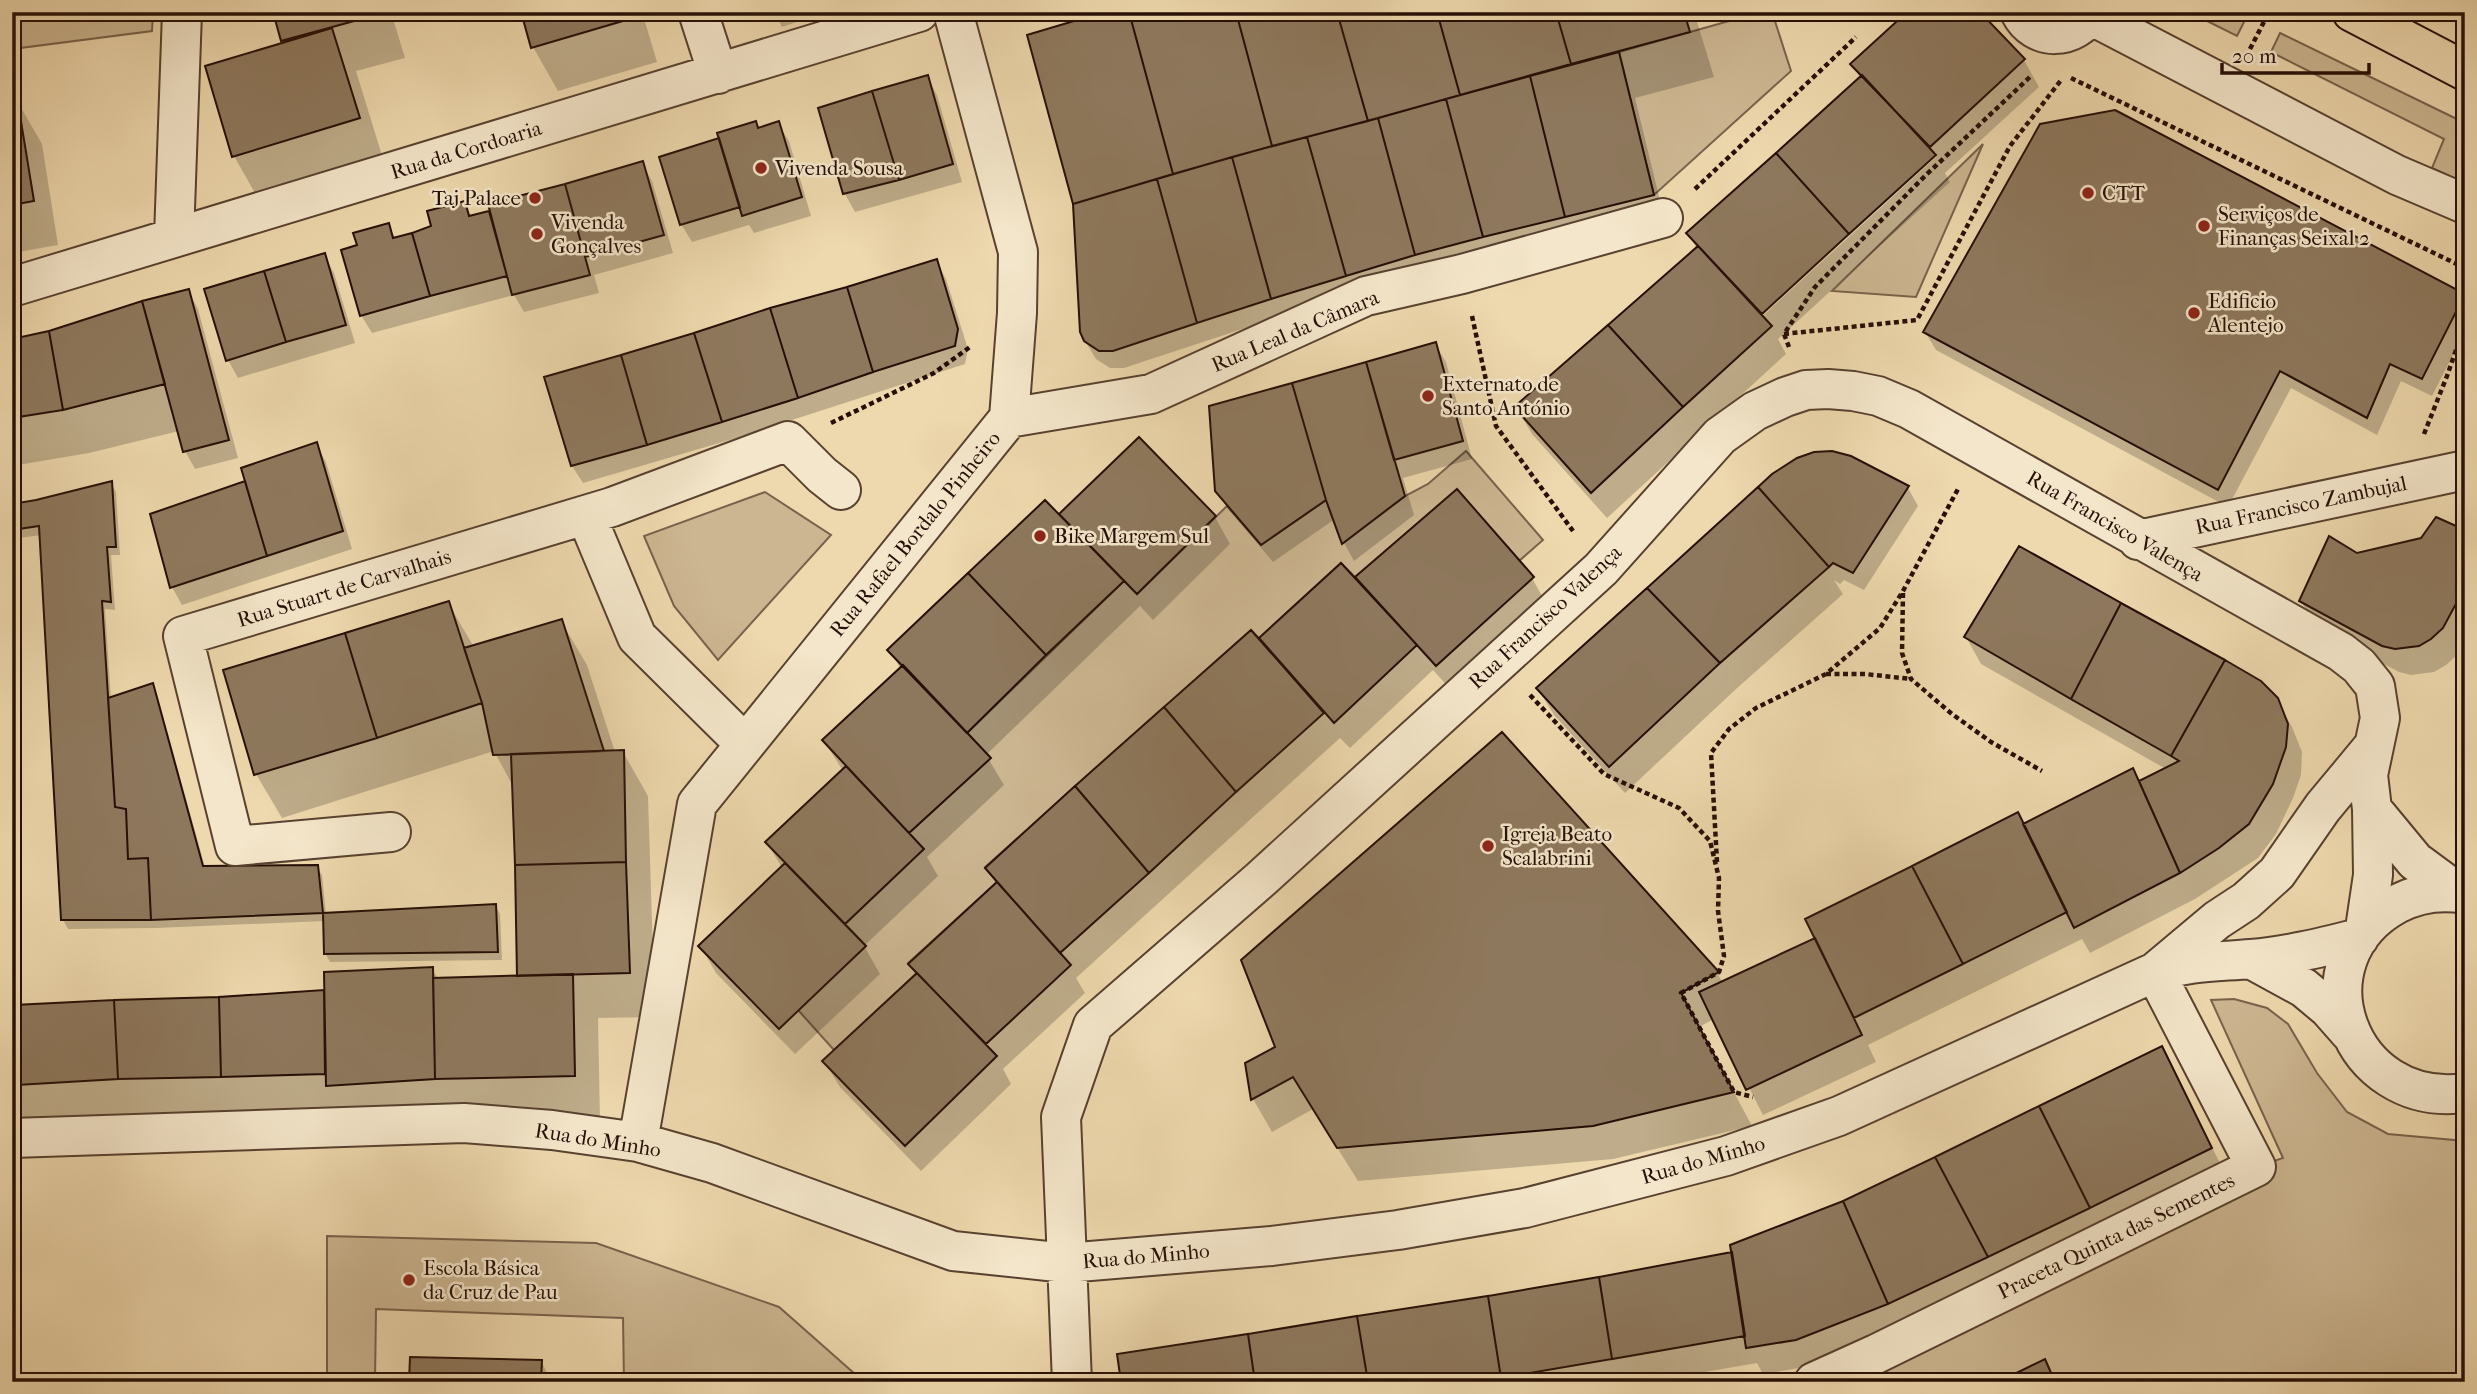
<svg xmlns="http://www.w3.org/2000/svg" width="2477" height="1394" viewBox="0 0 2477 1394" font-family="'IM FELL French Canon',serif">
<rect width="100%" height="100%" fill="#eed8ad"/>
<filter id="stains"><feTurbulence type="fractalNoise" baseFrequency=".00286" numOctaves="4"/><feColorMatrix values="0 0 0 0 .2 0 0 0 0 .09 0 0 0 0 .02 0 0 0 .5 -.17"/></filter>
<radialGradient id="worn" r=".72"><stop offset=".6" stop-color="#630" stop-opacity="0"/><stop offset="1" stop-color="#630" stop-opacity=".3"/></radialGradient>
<path fill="#ccb691" stroke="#79624c" stroke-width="2" d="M12,12H153L152,31L12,49Z
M1761,12H1772L1791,71L1654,195L1619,52Z
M2189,12H2245L2248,14L2237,36Z
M2280,33L2465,123V184L2432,168L2444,139L2271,52Z
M1983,144L1916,297L1832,291Z
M1466,451L1543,540L1519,561L1457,490L1355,577L1341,563L1259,638L1251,630L985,867L997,882L908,963L917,973L834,1050L798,1010L866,946L845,924L923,849L909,833L990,758L967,733L1124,581L1137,594L1227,506L1261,545L1326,500L1342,544L1405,496L1428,484Z
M765,492L831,535L718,660L674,606L644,536Z
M2234,999L2267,1008L2288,1024L2317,1073L2347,1112L2388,1134L2465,1141V1382H1875L1876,1354L2256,1167L2283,1158L2211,1000Z
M327,1236L596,1243L779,1307L864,1382H624L623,1318L376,1309L375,1382H327Z"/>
<path fill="#0003" fill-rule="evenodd" d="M275,12H391L405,58L356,71L384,162L259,200L234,156L285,44Z
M522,12H642L657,62L558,91L533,47Z
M774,12H826L782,27Z
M1112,12H1694L1714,77L1635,98L1663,213L1282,316L1124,368H1110L1096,359L1085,341L1075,204L1029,36Z
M1977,12L2024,60L2039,87L1945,173L1950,182L1778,339L1786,354L1607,518L1532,434L1516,407L1697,249L1688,233L1861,79L1853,64ZM1936,152V157L1756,322L1754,319Z
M927,77L937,95L962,182L855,212L845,194L820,109Z
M16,99L42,144L58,245L12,253V100Z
M778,124L789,141L811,216L754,233L749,225L692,242L681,224L722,139Z
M642,163L652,181L673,253L594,275L599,293L524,312L514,295L372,333L361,315L359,246L388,225L396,239L433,227L464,203L472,217Z
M324,255L334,273L355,343L238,378L228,360Z
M936,261L946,279L968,349L965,364L733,439L583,483L572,466Z
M188,291L198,309L238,458L195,469L185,451L179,431L89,453L12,466V341Z
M2464,295L2465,331L2432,396L2401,381L2377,435L2291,388L2228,507L1936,350L1925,332Z
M1435,344L1446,362L1472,459L1403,478L1414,515L1354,561L1344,543L1335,519L1273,562L1228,509L1217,491Z
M1139,439L1215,517L1230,544L1153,620L1140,606L986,755L1004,785L927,857L938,876L864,946L880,974L795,1054L716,973L701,947L782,868L767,842L843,771L824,741L901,670L890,650L1059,516Z
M316,444L326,462L352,549L182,605L172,587L153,516L248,482Z
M1851,457L1908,488L1918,506L1864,590L1844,580L1840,584L1834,580L1843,594L1735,690L1625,793L1554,715L1538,689Z
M111,483L116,492L120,555H111L115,610L105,609L111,699L152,686L157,694L205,867H317L322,875L326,915L495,905L500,914L502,960L330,962L325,953V921L156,928L68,929L63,920L41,535L12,539V506Z
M1457,492L1532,578L1547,605L1452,691L1433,670L1350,748L1340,738L1076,978L1085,993L1003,1069L1011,1084L921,1171L840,1087L824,1061L917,975L910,964L997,885L987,868L1259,641L1341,565L1355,579Z
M2465,531V641L2457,655L2446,665L2434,672L2411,675L2399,672L2317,628L2301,601L2357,555Z
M448,603L474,647L561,621L587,665L615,752H623L648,796L655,1017L598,1018L600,1120L12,1129V1006L219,999L326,991L432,969L438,979L519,978L514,788L494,751L282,818L256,774Z
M1966,637L2276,699L2292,727L2302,752L2301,775L2293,798L2276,834L2258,858L2195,899L2090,953L2082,939L1868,1045L1876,1062L1763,1115L1714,1019L1699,1027L1752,1126L1613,1159L1358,1181L1313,1109L1272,1132L1253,1099L1277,1048L1502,734L1717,973L1723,983L1817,938L2023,826L2139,783L2166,769L1981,664Z
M2162,1049L2226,1175L1811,1366L1763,1374L1757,1363L1647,1382H1627L1624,1376L1593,1382H1122L1488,1297L1734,1253L1843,1203Z
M541,1361L552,1382H411Z"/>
<path fill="#8e785d" stroke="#260f07" stroke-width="2" d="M273,12H380V14L281,41Z
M521,12H631L633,18L531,48Z
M1104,12H1129L1173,174L1073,204L1027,35Z
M1129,12H1236L1272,146L1173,174Z
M1236,12H1337L1368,121L1272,146Z
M1337,12H1437L1460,95L1368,121Z
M1437,12H1556L1571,64L1460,95Z
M1556,12H1684L1690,32L1571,64Z
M1907,12H1980L2025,59L1930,147L1850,64Z
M332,28L360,118L232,157L205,66Z
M1619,52L1654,195L1565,217L1530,76Z
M928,75L953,164L899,180L872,91Z
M1862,75L1936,155L1849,234L1776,153Z
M1530,76L1565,217L1483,237L1446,99Z
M872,91L899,180L843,194L818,108Z
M17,97L34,201L12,205V98Z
M1446,99L1483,237L1415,255L1378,118Z
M2115,110L2465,294L2422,379L2390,364L2367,418L2280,371L2218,490L1923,332L2040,124Z
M1378,118L1415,255L1346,276L1307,137Z
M756,121L758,128L779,121L802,197L742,216L717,133Z
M1307,137L1346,276L1271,299L1232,157Z
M719,138L740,207L680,225L659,157Z
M1776,153L1849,234L1762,314L1686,233Z
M1232,157L1271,299L1197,323L1157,179Z
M643,161L664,235L585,257L565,184Z
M1157,179L1197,323L1113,351H1099L1084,341L1080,332L1073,204Z
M565,184L590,275L512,295L488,204Z
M465,201L469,216L489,211L507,276L430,296L412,233L431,226L427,211Z
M389,223L393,238L412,233L430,296L360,316L341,250L357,245L353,233Z
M1698,246L1772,326L1683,407L1608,325Z
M325,253L346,325L286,342L264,271Z
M937,259L958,329L955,346L873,372L847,287Z
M264,271L286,342L226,361L204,289Z
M847,287L873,372L798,398L770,308Z
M189,289L229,440L183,452L142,301Z
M142,301L165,384L63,410L49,331Z
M770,308L798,398L722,422L694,333Z
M1608,325L1683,407L1591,493L1514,407Z
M49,331L63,410L12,418V339Z
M694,333L722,422L647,445L621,355Z
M1436,342L1463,441L1394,460L1366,362Z
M621,355L647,445L571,466L544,377Z
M1366,362L1405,496L1342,544L1326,500L1292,383Z
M1292,383L1326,500L1261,545L1215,491L1209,406Z
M1139,437L1216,516L1137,594L1059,514Z
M317,442L343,531L267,556L241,468Z
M1832,451L1851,456L1909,486L1853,573L1833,563L1829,567L1758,487L1772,474L1797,458L1814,452Z
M112,481L116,547H107L111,602L102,601L115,807L126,809L128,859L148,858L151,920H61L39,526L12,530V504L36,500Z
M245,481L267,556L170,588L150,514Z
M1758,487L1829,567L1720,663L1647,588Z
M1457,489L1534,577L1436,666L1355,577Z
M1045,500L1124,581L1046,655L968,573Z
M2436,517L2465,530V587L2443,628L2431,639L2419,646L2395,649L2382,646L2299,601L2329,536L2357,553L2421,538Z
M2019,546L2121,603L2071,699L1964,637Z
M1341,563L1417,645L1334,723L1259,638Z
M968,573L1046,655L967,733L887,650Z
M1647,588L1720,663L1609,767L1536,688Z
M449,601L482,703L377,738L345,633Z
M2121,603L2225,660L2171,756L2071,699Z
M562,619L604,751L493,755L482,703L464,648Z
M1251,630L1324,713L1236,792L1164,707Z
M345,633L377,738L254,775L223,670Z
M2225,660L2261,681L2278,698L2288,724L2286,747L2273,784L2249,824L2219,848L2180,873L2139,781L2179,761L2171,756Z
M903,665L991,758L909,833L822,740Z
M153,683L203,866L318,865L323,913L151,920L148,858L128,859L126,809L115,807L108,698Z
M1164,707L1236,792L1149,873L1075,786Z
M1502,732L1719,972L1681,993L1734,1092L1593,1126L1337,1148L1293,1077L1251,1100L1245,1063L1275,1047L1241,960Z
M624,750L626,862L515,865L511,754Z
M846,766L924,849L845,924L765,842Z
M2133,768L2180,873L2074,928L2023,824Z
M1075,786L1149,873L1060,953L985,868Z
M2018,812L2067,912L1963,964L1912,866Z
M626,862L630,973L517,976L515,865Z
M785,863L866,946L779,1029L698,946Z
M1912,866L1963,964L1854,1018L1805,919Z
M997,882L1071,965L986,1044L908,964Z
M496,904L498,952L324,954L323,913Z
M1815,938L1862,1035L1746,1090L1699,992Z
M433,967L435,1079L326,1086L324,972Z
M917,973L997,1056L905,1146L822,1061Z
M573,974L575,1076L435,1079L433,978Z
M324,990L325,1074L221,1077L219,997Z
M219,997L221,1077L118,1079L114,1000Z
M114,1000L118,1079L17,1085L14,1005Z
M12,1005H14L17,1085H12Z
M2162,1046L2212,1148L2090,1208L2039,1106Z
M2039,1106L2090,1208L1988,1257L1935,1157Z
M1935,1157L1988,1257L1888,1304L1843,1201Z
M1843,1201L1888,1304L1796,1340L1746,1348L1730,1245Z
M1732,1252L1745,1336L1612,1359L1599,1277Z
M1599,1277L1612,1359L1501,1378L1488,1296Z
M1488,1296L1501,1378L1476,1382H1368L1357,1316Z
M1357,1316L1368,1382H1255L1248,1334Z
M1248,1334L1255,1382H1121L1117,1354Z
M410,1357L542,1360L541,1382H409Z
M2045,1359L2055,1382H1998Z"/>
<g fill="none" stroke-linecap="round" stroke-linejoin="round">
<g stroke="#584130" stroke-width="42">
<path id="minor" d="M698,12L718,74
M2020,12C2035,42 2075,41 2091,12
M2090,15L2397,175L2465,204
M174,237L182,12
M12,287L919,12
M1009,418L1151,394L1366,296L1462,274L1663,218
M586,515L637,637L745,744
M2138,540L2465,470
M2372,809L2415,861L2457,892
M391,832L235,846L183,636L612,507L788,441L822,475L841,490
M2465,894C2442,890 2418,893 2397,904C2294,960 2348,1109 2465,1093
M2251,959L2304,988L2328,1008L2350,1033
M12,1138L464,1123L552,1130L638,1142L712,1163L953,1251L1066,1263L1272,1246L1398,1230L1525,1208L1726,1156L1839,1116L2155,972C2190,961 2216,962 2251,959C2288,956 2323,947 2359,938
M638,1142L697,804L1009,418L1017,313L1018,252L953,12
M1072,1382L1061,1117L1093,1025L1261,879L1601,569L1720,436L1755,411L1785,397L1806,390L1828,389L1853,391L1878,396L1909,409L2341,652L2359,666L2375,686L2380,718L2368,775L2372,809L2373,875L2365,929
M1814,1382L1876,1354L2256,1167L2155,972L2217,920L2246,901L2277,873L2323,807L2372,748"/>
</g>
<g stroke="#260f07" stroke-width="42">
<path id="major" d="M2352,12L2465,71"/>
</g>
<path stroke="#260f07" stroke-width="4.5" stroke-dasharray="5 3.5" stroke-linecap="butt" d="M2250,49L2269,12
M2071,78L2465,268
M1695,189L1856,37
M1472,316L1496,426L1573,531
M1784,334L1917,320L2010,146L2062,79
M1789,347L1784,334L1815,287L1926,175L2031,76
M831,423L934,373L970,347
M2424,434L2447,376L2465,324
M1903,593L1902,653L1911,679L1952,714L1991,742L2042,771
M1826,674H1865L1911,679
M1530,695L1604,774L1679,808L1710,841L1719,878L1718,911L1724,956L1719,972L1681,993L1734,1092L1753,1097
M1717,862L1711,753L1729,729L1756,708L1826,674L1880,628L1903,591L1958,489"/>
<use href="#minor" stroke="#f4e6ca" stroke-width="38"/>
<use href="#major" stroke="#eed8ad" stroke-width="38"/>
</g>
<g fill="#8f2418" stroke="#f4e6ca" stroke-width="2.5">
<circle cx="761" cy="168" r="7"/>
<circle cx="2088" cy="193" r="7"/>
<circle cx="535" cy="198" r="7"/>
<circle cx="2204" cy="226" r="7"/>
<circle cx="537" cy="234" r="7"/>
<circle cx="2194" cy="313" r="7"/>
<circle cx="1428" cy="396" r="7"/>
<circle cx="1040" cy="536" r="7"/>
<circle cx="1488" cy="846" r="7"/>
<circle cx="409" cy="1280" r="7"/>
</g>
<g text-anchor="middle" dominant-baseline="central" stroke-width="5" stroke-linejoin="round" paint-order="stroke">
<g font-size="21" fill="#260f07" stroke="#f4e6ca">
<text transform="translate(466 150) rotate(-17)">Rua da Cordoaria</text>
<text transform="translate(1295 331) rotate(-23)">Rua Leal da Câmara</text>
<text transform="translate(2301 505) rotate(-12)">Rua Francisco Zambujal</text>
<text transform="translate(2115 526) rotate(30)">Rua Francisco Valença</text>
<text transform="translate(915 534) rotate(-51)">Rua Rafael Bordalo Pinheiro</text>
<text transform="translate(344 588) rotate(-17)">Rua Stuart de Carvalhais</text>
<text transform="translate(1545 617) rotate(-43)">Rua Francisco Valença</text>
<text transform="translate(598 1140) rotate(9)">Rua do Minho</text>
<text transform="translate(1703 1160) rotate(-16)">Rua do Minho</text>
<text transform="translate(2116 1236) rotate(-26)">Praceta Quinta das Sementes</text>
<text transform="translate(1146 1256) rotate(-5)">Rua do Minho</text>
</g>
<g font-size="21" fill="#260f07" stroke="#f4e6ca" text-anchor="start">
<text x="775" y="168">Vivenda Sousa</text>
<text x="2102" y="193">CTT</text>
<text x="521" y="198" text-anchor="end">Taj Palace</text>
<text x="2218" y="214">Serviços de<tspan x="2218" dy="24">Finanças Seixal 2</tspan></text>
<text x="551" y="222">Vivenda<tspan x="551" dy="24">Gonçalves</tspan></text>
<text x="2208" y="301">Edificio<tspan x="2208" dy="24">Alentejo</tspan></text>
<text x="1442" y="384">Externato de<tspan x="1442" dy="24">Santo António</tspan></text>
<text x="1054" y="536">Bike Margem Sul</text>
<text x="1502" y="834">Igreja Beato<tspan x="1502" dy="24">Scalabrini</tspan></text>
<text x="423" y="1268">Escola Básica<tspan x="423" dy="24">da Cruz de Pau</tspan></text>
</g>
</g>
<rect width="2477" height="1394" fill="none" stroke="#eed8ad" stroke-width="42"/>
<rect x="14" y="14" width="2449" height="1366" fill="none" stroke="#260f07" stroke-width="3.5"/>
<rect x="21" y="21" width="2435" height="1352" fill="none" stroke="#260f07" stroke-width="2"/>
<path d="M2222 63v10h147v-10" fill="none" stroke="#260f07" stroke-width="3.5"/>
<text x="2232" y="63" font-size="21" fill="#260f07" stroke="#f4e6ca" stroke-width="5" paint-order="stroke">20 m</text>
<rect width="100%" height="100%" filter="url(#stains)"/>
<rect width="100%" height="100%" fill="url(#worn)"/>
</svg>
